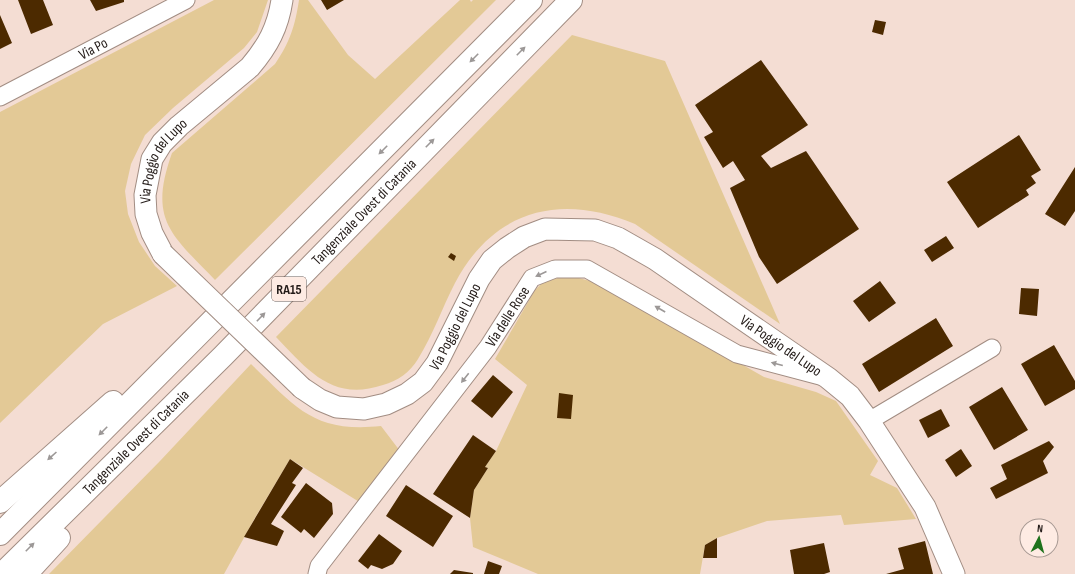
<svg xmlns="http://www.w3.org/2000/svg" width="1075" height="574" viewBox="0 0 1075 574" font-family="'Sofia Sans Condensed',sans-serif">
<rect width="100%" height="100%" fill="#f4ddd3"/>
<path fill="#e3c996" d="M214,0H268L257,32L244,48L173,108L145,135L131,164L125,191L128,214L139,242L155,266L177,286L103,324L0,423V112Z
M299,0H308L348,55L375,79L460,0H470L471,2L473,0H496L215,280C171,234 148,220 172,153L275,64C290,42 295,26 299,0Z
M572,35L665,61L780,324L635,224C561,193 494,209 455,283C442,308 433,335 418,359C410,372 398,381 383,385C332,402 308,370 276,337Z
M564,276L579,278L601,284L764,377L816,392L836,401L878,461L870,475L897,488L916,519L844,525L841,515L767,521L717,538L705,545L700,574H538L473,547L470,518L474,490L488,468L485,467L496,451L527,385L495,359L535,290L542,283Z
M251,364C296,407 313,433 381,426L400,451L361,503L290,459L256,516L224,574H49L160,461Z"/>
<path fill="#4c2a00" d="M18,0H43L53,25L31,34Z
M90,0H124V2L96,11Z
M321,0H344L327,10Z
M0,15L12,43L0,49Z
M875,20L886,22L883,35L872,32Z
M761,60L808,125L761,156L771,168L806,151L859,229L777,284L759,257L730,188L745,180L733,161L723,168L704,137L713,132L695,105Z
M1019,135L1041,170L1031,176L1036,183L1026,190L1029,195L978,228L947,182Z
M1075,167V211L1065,226L1045,214Z
M946,236L954,248L932,262L924,250Z
M451,253L456,256L454,261L448,257Z
M880,281L896,303L869,322L853,301Z
M1021,288L1039,289L1037,316L1019,314Z
M936,318L953,346L879,392L862,364Z
M1054,345L1075,381V389L1045,406L1021,364Z
M493,375L513,392L492,418L471,401Z
M1002,387L1028,430L994,450L969,407Z
M559,393L573,395L571,419L557,418Z
M941,409L950,426L928,438L919,420Z
M473,435L496,451L485,467L488,468L474,490L470,518L433,494Z
M1049,441L1054,447L1043,461L1048,473L996,499L990,488L1007,479L1001,465Z
M961,449L972,466L956,477L945,460Z
M290,459L303,468L292,483L296,485L271,524L284,531L277,546L244,537Z
M306,483L332,503L333,514L314,538L304,529L301,533L281,517Z
M406,485L453,516L433,547L386,516Z
M379,534L402,551L393,564L382,569L371,565L368,569L358,561Z
M717,538V558H703L705,545Z
M925,541L933,574H886L904,569L898,548Z
M824,543L830,572L824,574H794L790,550Z
M488,561L502,566L499,574H484Z
M454,570L473,573V574H450Z"/>
<g fill="none" stroke-linecap="round" stroke-linejoin="round">
<g stroke="#a28d83" stroke-width="19">
<g id="minor">
<path id="s1" d="M0,97L186,0"/>
<path d="M869,421L992,348"/>
<path id="s2" d="M317,574L319,566L488,347L532,278L555,269H587L737,354L820,376"/>
</g>
</g>
<g stroke="#a28d83" stroke-width="23">
<g id="tertiary">
<path id="s3" d="M163,254L152,233L146,214L145,195L152,159L162,143L179,126L250,67C268,46 278,27 282,0"/>
<path id="s4" d="M302,388L320,400L337,407L364,409L386,404L407,394L423,382L437,363L479,279L492,260L507,248L524,237L545,229L595,230L618,238L655,259L828,378L850,396L869,421L925,507L954,574"/>
</g>
</g>
<g stroke="#a28d83" stroke-width="24">
<g id="motorway">
<path d="M0,502L113,402"/>
<path d="M0,534L531,0"/>
<path id="s5" d="M2,574L223,356L571,0"/>
<path d="M26,574L59,538"/>
</g>
</g>
<use href="#minor" stroke="#fff" stroke-width="17"/>
<use href="#tertiary" stroke="#fff" stroke-width="21"/>
<use href="#motorway" stroke="#fff" stroke-width="22"/>
<g stroke="#a28d83" stroke-width="23" stroke-linecap="butt">
<path id="tertiary-bridge" d="M163,254L302,388"/>
</g>
<use href="#tertiary-bridge" stroke="#fff" stroke-width="21"/>
</g>
<defs><path id="oneway-solid" d="M-6-.8H1V-3.2L6.5 0L1 3.2V.8H-6Z"/></defs>
<g fill="#9c9897">
<use href="#oneway-solid" transform="translate(521 51) rotate(-45)"/>
<use href="#oneway-solid" transform="translate(474 58) rotate(135)"/>
<use href="#oneway-solid" transform="translate(430 143) rotate(-45)"/>
<use href="#oneway-solid" transform="translate(383 150) rotate(135)"/>
<use href="#oneway-solid" transform="translate(541 274) rotate(156)"/>
<use href="#oneway-solid" transform="translate(660 309) rotate(-150)"/>
<use href="#oneway-solid" transform="translate(261 317) rotate(-46)"/>
<use href="#oneway-solid" transform="translate(777 364) rotate(-165)"/>
<use href="#oneway-solid" transform="translate(465 378) rotate(128)"/>
<use href="#oneway-solid" transform="translate(103 431) rotate(135)"/>
<use href="#oneway-solid" transform="translate(52 456) rotate(138)"/>
<use href="#oneway-solid" transform="translate(30 547) rotate(-45)"/>
</g>
<g text-anchor="middle" dominant-baseline="central" stroke-width="4" stroke-linejoin="round" paint-order="stroke">
<rect fill="#feebe3" stroke="#655955" stroke-width="1" x="272" y="277" width="34" height="24" rx="3"/>
<g font-size="14" font-weight="bold" fill="#231b18">
<text x="289" y="289">RA15</text>
</g>
<g font-size="15" fill="#231b18" stroke="#feebe3">
<text stroke="none"><textPath href="#s1" startOffset="105">Via Po</textPath></text>
<text stroke="none"><textPath href="#s3" startOffset="102">Via Poggio del Lupo</textPath></text>
<text stroke="none"><textPath href="#s5" startOffset="512">Tangenziale Ovest di Catania</textPath></text>
<text stroke="none"><textPath href="#s2" startOffset="321">Via delle Rose</textPath></text>
<text stroke="none"><textPath href="#s4" startOffset="197">Via Poggio del Lupo</textPath></text>
<text stroke="none"><textPath href="#s4" startOffset="605">Via Poggio del Lupo</textPath></text>
<text stroke="none"><textPath href="#s5" startOffset="188">Tangenziale Ovest di Catania</textPath></text>
</g>
</g>
<g transform="translate(1039 538) rotate(6)"><circle r="19" fill="#feebe3" stroke="#a69892"/>
<path d="M0-3L7 15L0 10L-7 15Z" fill="#1f721c"/>
<text y="-6" font-size="11" font-weight="bold" text-anchor="middle" fill="#231b18">N</text>
</g>
</svg>
